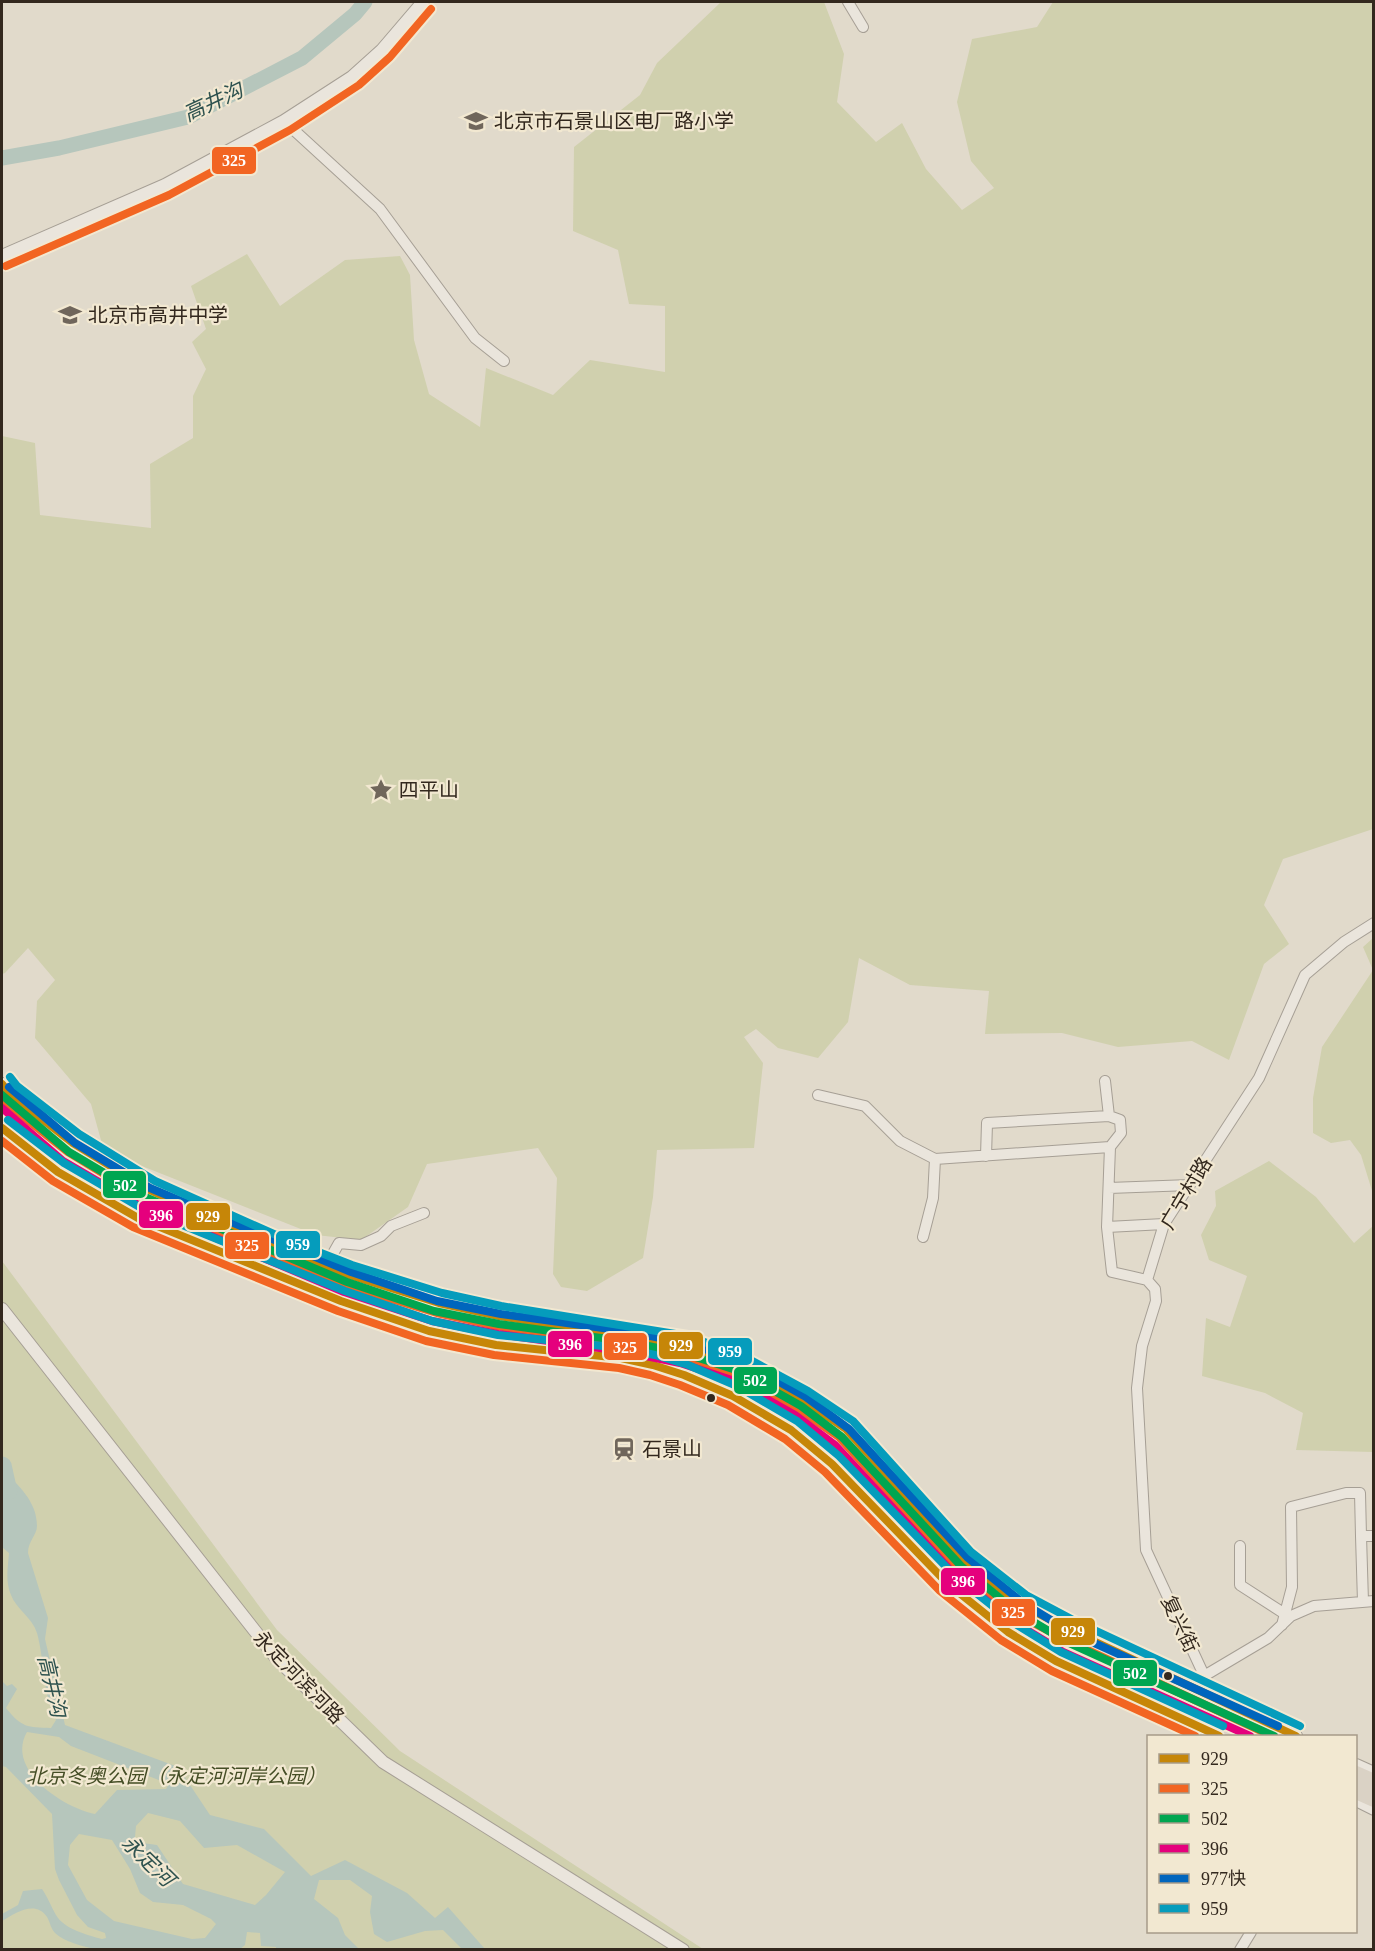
<svg xmlns="http://www.w3.org/2000/svg" width="1375" height="1951" viewBox="0 0 1375 1951" font-family="'Times New Roman','Noto Sans SC',serif">
<rect width="100%" height="100%" fill="#e1dacb"/>
<path fill="#d0d0ae" d="M721,2H824L844,54L837,102L876,142L902,123L926,169L962,210L994,188L971,161L957,102L972,39L1037,27L1053,2H1373V829L1283,859L1264,905L1289,944L1264,964L1229,1060L1192,1041L1118,1047L1062,1033L985,1034L989,991L910,985L859,958L848,1022L818,1058L778,1048L756,1029L744,1037L763,1063L754,1148L657,1150L653,1197L643,1258L587,1291L561,1287L553,1274L557,1178L538,1148L427,1164L408,1207L361,1240L316,1235L104,1151L91,1104L35,1038L37,1001L55,980L28,948L5,973L2,974V436L35,443L40,515L151,528L150,464L193,438V396L206,369L192,342L206,329L191,286L247,254L280,306L345,260L400,256L410,275L414,340L429,394L480,427L486,368L553,395L590,360L665,372V306L629,304L618,250L573,231L574,147L640,95L657,63Z
M1373,938V1194L1361,1155L1350,1140L1331,1143L1313,1133V1098L1322,1047L1373,970L1363,947Z
M1269,1161L1316,1197L1354,1243L1373,1226V1452L1296,1450L1303,1413L1265,1393L1202,1376L1206,1318L1230,1327L1247,1276L1209,1260L1201,1235L1216,1206L1215,1191Z
M2,1261L277,1630L400,1751L703,1949H2Z"/>
<path fill="#b6c6bc" fill-rule="evenodd" d="M2,1469C18,1485 37,1501 37,1526C37,1535 28,1541 28,1553L48,1618L45,1639L65,1725L178,1767L210,1815L264,1829L311,1876L345,1860L407,1893L435,1918L448,1907L485,1949H462L443,1930L425,1931L387,1942L374,1934L370,1912L372,1896L350,1880H319L314,1899L338,1918L345,1935L359,1949H276V1947L261,1946L260,1933L247,1932L245,1945L240,1949H94C82,1946 65,1942 55,1933C51,1929 50,1922 47,1917C35,1899 14,1914 2,1921V1914L18,1905L23,1891L42,1889C48,1898 51,1906 56,1915C64,1929 87,1935 102,1939L106,1938L105,1933L88,1927L77,1915L59,1880L55,1869L52,1814L6,1767L2,1766V1681L7,1686L12,1684L17,1689L6,1708C22,1728 27,1727 51,1728L56,1720C42,1693 45,1662 37,1633C32,1617 16,1609 11,1595C5,1581 8,1567 9,1553L2,1547ZM27,1732L59,1737L71,1746L169,1784L166,1789L117,1790L95,1814C64,1808 5,1770 27,1732ZM148,1813L180,1821L204,1848L237,1845L285,1872L266,1895L255,1905L183,1884L157,1845L143,1843L135,1837L136,1826ZM79,1834L112,1840L130,1869L140,1893L153,1902L183,1905L211,1919L216,1924L205,1938L192,1939L114,1921L87,1900L68,1865L70,1845Z"/>
<g fill="none" stroke-linecap="round" stroke-linejoin="round">
<path stroke="#b6c6bc" stroke-width="15" d="M2,158L59,148L188,117L302,58L355,14L365,2
M2,1464L4,1465L10,1492"/>
<g stroke="#a69f95" stroke-width="12">
<path id="minor" d="M848,2L863,27
M284,121L380,209L475,338L504,361
M1105,1081L1109,1116L1120,1120L1121,1133L1110,1147L1107,1227L1112,1272L1147,1280
M818,1095L865,1106L900,1141L935,1159L933,1198L923,1237
M986,1156L987,1123L1109,1116
M935,1159L1110,1147
M1109,1188L1190,1185
M1107,1227L1164,1224
M326,1266L339,1243L361,1245L381,1236L391,1226L424,1213
M1147,1280L1155,1289L1156,1301L1142,1346L1137,1388L1146,1550L1215,1699
M1147,1280L1164,1224L1259,1078L1305,975L1344,942L1374,923
M1240,1546V1585L1285,1614
M1363,1602L1361,1536H1374
M1282,1625L1292,1587L1291,1507L1346,1493H1360L1361,1536
M1204,1676L1268,1638L1291,1616L1314,1606L1374,1601
M1240,1950L1251,1932"/>
</g>
<g stroke="#a69f95" stroke-width="14">
<path id="tertiary" d="M2,256L165,185L284,121L352,77L382,50L423,2
M2,1084L15,1098
M43,1120L73,1143L150,1190L162,1196
M2,1128L58,1172L138,1218L177,1234
M381,1285L439,1303L495,1315
M2,1309L277,1659L383,1762L683,1950
M380,1314L429,1331L496,1345L565,1352
M693,1379C726,1394 759,1409 790,1430C839,1463 878,1511 918,1553
M828,1417L846,1429L858,1443
M1000,1588L1020,1604L1070,1630L1296,1736
M964,1596L1008,1632L1056,1661L1219,1736
M1356,1765L1374,1773
M1356,1800L1374,1809"/>
</g>
<g stroke="#8b857b" stroke-width="18">
<path id="trunk" d="M2,1095L69,1152L145,1197L347,1282L434,1311L499,1324L623,1341L683,1353L739,1371L801,1406L842,1437L961,1566L1017,1612L1067,1642L1274,1736
M2,1116L62,1163L140,1209L341,1296L436,1322
M553,1343L648,1358L681,1366L733,1387L795,1421L834,1452L952,1577L1012,1624L1061,1653L1240,1736
M1356,1774L1374,1782
M1356,1791L1374,1799"/>
</g>
<use href="#minor" stroke="#eae5dc" stroke-width="10"/>
<use href="#tertiary" stroke="#eae5dc" stroke-width="12"/>
<use href="#trunk" stroke="#dad2c5" stroke-width="16"/>
<g stroke="#f2e8d1" stroke-width="12">
<path id="bus-1" d="M2,1084L10,1094L73,1143L150,1190L281,1249L349,1275L439,1303L499,1316L685,1346L740,1366L803,1400L846,1429L964,1560L1020,1604L1070,1630L1296,1736
M2,1128L58,1172L138,1218L341,1301L429,1331L496,1345L621,1358L653,1365L684,1375L733,1396L791,1430L832,1464L948,1584L1008,1632L1056,1661L1219,1736"/>
</g>
<g stroke="#f2e8d1" stroke-width="12">
<path id="bus-2" d="M6,266L169,195L290,130L359,85L390,57L431,9
M2,1100L68,1152L145,1199L277,1259L345,1285L437,1313L497,1326L682,1356L736,1376L798,1409L839,1437L957,1568L1014,1613L1066,1640L1272,1736
M2,1141L53,1181L133,1227L338,1311L426,1341L494,1355L619,1368L650,1375L680,1385L728,1405L785,1439L825,1472L940,1591L1001,1640L1052,1671L1195,1736"/>
</g>
<g stroke="#f2e8d1" stroke-width="12">
<path id="bus-3" d="M2,1095L69,1152L145,1197L347,1282L434,1311L499,1324L623,1341L683,1353L739,1371L801,1406L842,1437L961,1566L1017,1612L1067,1642L1274,1736"/>
</g>
<g stroke="#f2e8d1" stroke-width="12">
<path id="bus-4" d="M2,1108L63,1161L140,1206L344,1292L432,1321L498,1334L621,1351L680,1363L735,1381L795,1415L835,1445L953,1573L1012,1621L1063,1652L1250,1736"/>
</g>
<g stroke="#f2e8d1" stroke-width="12">
<path id="bus-5" d="M9,1087L75,1143L150,1188L351,1272L437,1301L501,1314L625,1331L686,1343L744,1362L806,1397L849,1429L968,1558L1023,1603L1072,1633L1278,1726"/>
</g>
<g stroke="#f2e8d1" stroke-width="12">
<path id="bus-6" d="M10,1077L17,1086L79,1134L155,1181L285,1239L352,1265L442,1293L501,1306L688,1336L745,1357L808,1391L853,1421L971,1552L1026,1595L1075,1621L1300,1726
M8,1120L64,1163L143,1209L345,1291L432,1321L498,1335L622,1348L655,1355L688,1365L737,1386L797,1421L839,1456L955,1576L1014,1623L1061,1652L1223,1726"/>
</g>
<use href="#bus-1" stroke="#c68608" stroke-width="8"/>
<use href="#bus-2" stroke="#f26522" stroke-width="8"/>
<use href="#bus-3" stroke="#00a651" stroke-width="8"/>
<use href="#bus-4" stroke="#e5007d" stroke-width="8"/>
<use href="#bus-5" stroke="#0065bd" stroke-width="8"/>
<use href="#bus-6" stroke="#059cbc" stroke-width="8"/>
</g>
<defs>
<g id="school-bare" transform="scale(1.8)"><path d="M0-5L7-2L0 1L-7-2ZM-4 1L0 2.5L4 1V4Q0 6-4 4Z" fill="#70665b" stroke="#f2e8d1" stroke-width="2.5" paint-order="stroke"/></g>
<g id="sight-bare" transform="scale(1.8)"><path d="M0-6L1.8-2.2L6-1.7L2.9 1.2L3.7 5.4L0 3.3L-3.7 5.4L-2.9 1.2L-6-1.7L-1.8-2.2Z" fill="#70665b" stroke="#f2e8d1" stroke-width="2.5" paint-order="stroke"/></g>
<g id="station-bare" transform="scale(1.8)"><path d="M-3-6H3Q5-6 5-4V2Q5 4 3 4L4.5 6H3L1.5 4h-3L-3 6H-4.5L-3 4Q-5 4-5 2V-4Q-5-6-3-6ZM-3.5-4v3h7v-3ZM-3.5 1v1.5H-2V1ZM2 1v1.5H3.5V1Z" fill="#70665b" stroke="#f2e8d1" stroke-width="2.5" paint-order="stroke"/></g>
</defs>
<g fill-rule="evenodd">
<use href="#school-bare" x="476" y="121"/>
<use href="#school-bare" x="70" y="315"/>
<use href="#sight-bare" x="381" y="790"/>
<use href="#station-bare" x="624" y="1449"/>
</g>
<g fill="#33281e" stroke="#f2e8d1" stroke-width="2">
<circle cx="711" cy="1398" r="5"/>
<circle cx="1168" cy="1676" r="5"/>
</g>
<g text-anchor="middle" dominant-baseline="central" stroke-width="4.5" stroke-linejoin="round" paint-order="stroke">
<g font-size="20" fill="#33281e" stroke="#f2e8d1" text-anchor="start">
<text x="494" y="121">北京市石景山区电厂路小学</text>
<text x="88" y="315">北京市高井中学</text>
<text x="399" y="790">四平山</text>
<text x="642" y="1449">石景山</text>
</g>
<g font-size="20" fill="#33281e" stroke="#f2e8d1">
<text transform="translate(1186 1193) rotate(-59)">广宁村路</text>
<text transform="translate(1180 1624) rotate(65)">复兴街</text>
<text transform="translate(299 1677) rotate(46)">永定河滨河路</text>
</g>
<g font-size="20" font-style="italic" fill="#454e26" stroke="#f2e8d1">
<text x="176" y="1776">北京冬奥公园（永定河河岸公园）</text>
</g>
<g font-size="21" font-style="italic" fill="#2e524f" stroke="#f2e8d1">
<text transform="translate(213 102) rotate(-25)">高井沟</text>
<text transform="translate(52 1686) rotate(77)">高井沟</text>
<text transform="translate(148 1861) rotate(44)">永定河</text>
</g>
</g>
<g stroke="#f2e8d1" stroke-width="2">
<rect x="211" y="146" width="46" height="29" rx="6" fill="#f26522"/>
<rect x="102" y="1170" width="45" height="29" rx="6" fill="#00a651"/>
<rect x="138" y="1200" width="46" height="29" rx="6" fill="#e5007d"/>
<rect x="185" y="1202" width="46" height="29" rx="6" fill="#c68608"/>
<rect x="275" y="1230" width="46" height="29" rx="6" fill="#059cbc"/>
<rect x="224" y="1231" width="46" height="29" rx="6" fill="#f26522"/>
<rect x="547" y="1330" width="46" height="28" rx="6" fill="#e5007d"/>
<rect x="658" y="1331" width="46" height="29" rx="6" fill="#c68608"/>
<rect x="603" y="1332" width="45" height="29" rx="6" fill="#f26522"/>
<rect x="707" y="1337" width="46" height="29" rx="6" fill="#059cbc"/>
<rect x="733" y="1366" width="45" height="29" rx="6" fill="#00a651"/>
<rect x="940" y="1567" width="46" height="29" rx="6" fill="#e5007d"/>
<rect x="991" y="1598" width="45" height="29" rx="6" fill="#f26522"/>
<rect x="1050" y="1617" width="46" height="29" rx="6" fill="#c68608"/>
<rect x="1112" y="1659" width="46" height="28" rx="6" fill="#00a651"/>
</g>
<g font-size="16" text-anchor="middle" font-weight="bold" fill="#fff">
<text x="234" y="166">325</text>
<text x="125" y="1191">502</text>
<text x="161" y="1221">396</text>
<text x="208" y="1222">929</text>
<text x="298" y="1250">959</text>
<text x="247" y="1251">325</text>
<text x="570" y="1350">396</text>
<text x="681" y="1351">929</text>
<text x="625" y="1353">325</text>
<text x="730" y="1357">959</text>
<text x="755" y="1386">502</text>
<text x="963" y="1587">396</text>
<text x="1013" y="1618">325</text>
<text x="1073" y="1637">929</text>
<text x="1135" y="1679">502</text>
</g>
<rect width="1375" height="1951" fill="none" stroke="#33281e" stroke-width="6"/>
<rect x="1147" y="1735" width="210" height="198" fill="#f2e8d1" stroke="#a69b89" stroke-width="1.5"/>
<rect x="1159" y="1754" width="30" height="9" fill="#c68608" stroke="#a69b89" stroke-width="1.5"/>
<text x="1201" y="1765" font-size="18" fill="#33281e">929</text>
<rect x="1159" y="1784" width="30" height="9" fill="#f26522" stroke="#a69b89" stroke-width="1.5"/>
<text x="1201" y="1795" font-size="18" fill="#33281e">325</text>
<rect x="1159" y="1814" width="30" height="9" fill="#00a651" stroke="#a69b89" stroke-width="1.5"/>
<text x="1201" y="1825" font-size="18" fill="#33281e">502</text>
<rect x="1159" y="1844" width="30" height="9" fill="#e5007d" stroke="#a69b89" stroke-width="1.5"/>
<text x="1201" y="1855" font-size="18" fill="#33281e">396</text>
<rect x="1159" y="1874" width="30" height="9" fill="#0065bd" stroke="#a69b89" stroke-width="1.5"/>
<text x="1201" y="1885" font-size="18" fill="#33281e">977快</text>
<rect x="1159" y="1904" width="30" height="9" fill="#059cbc" stroke="#a69b89" stroke-width="1.5"/>
<text x="1201" y="1915" font-size="18" fill="#33281e">959</text>
</svg>
